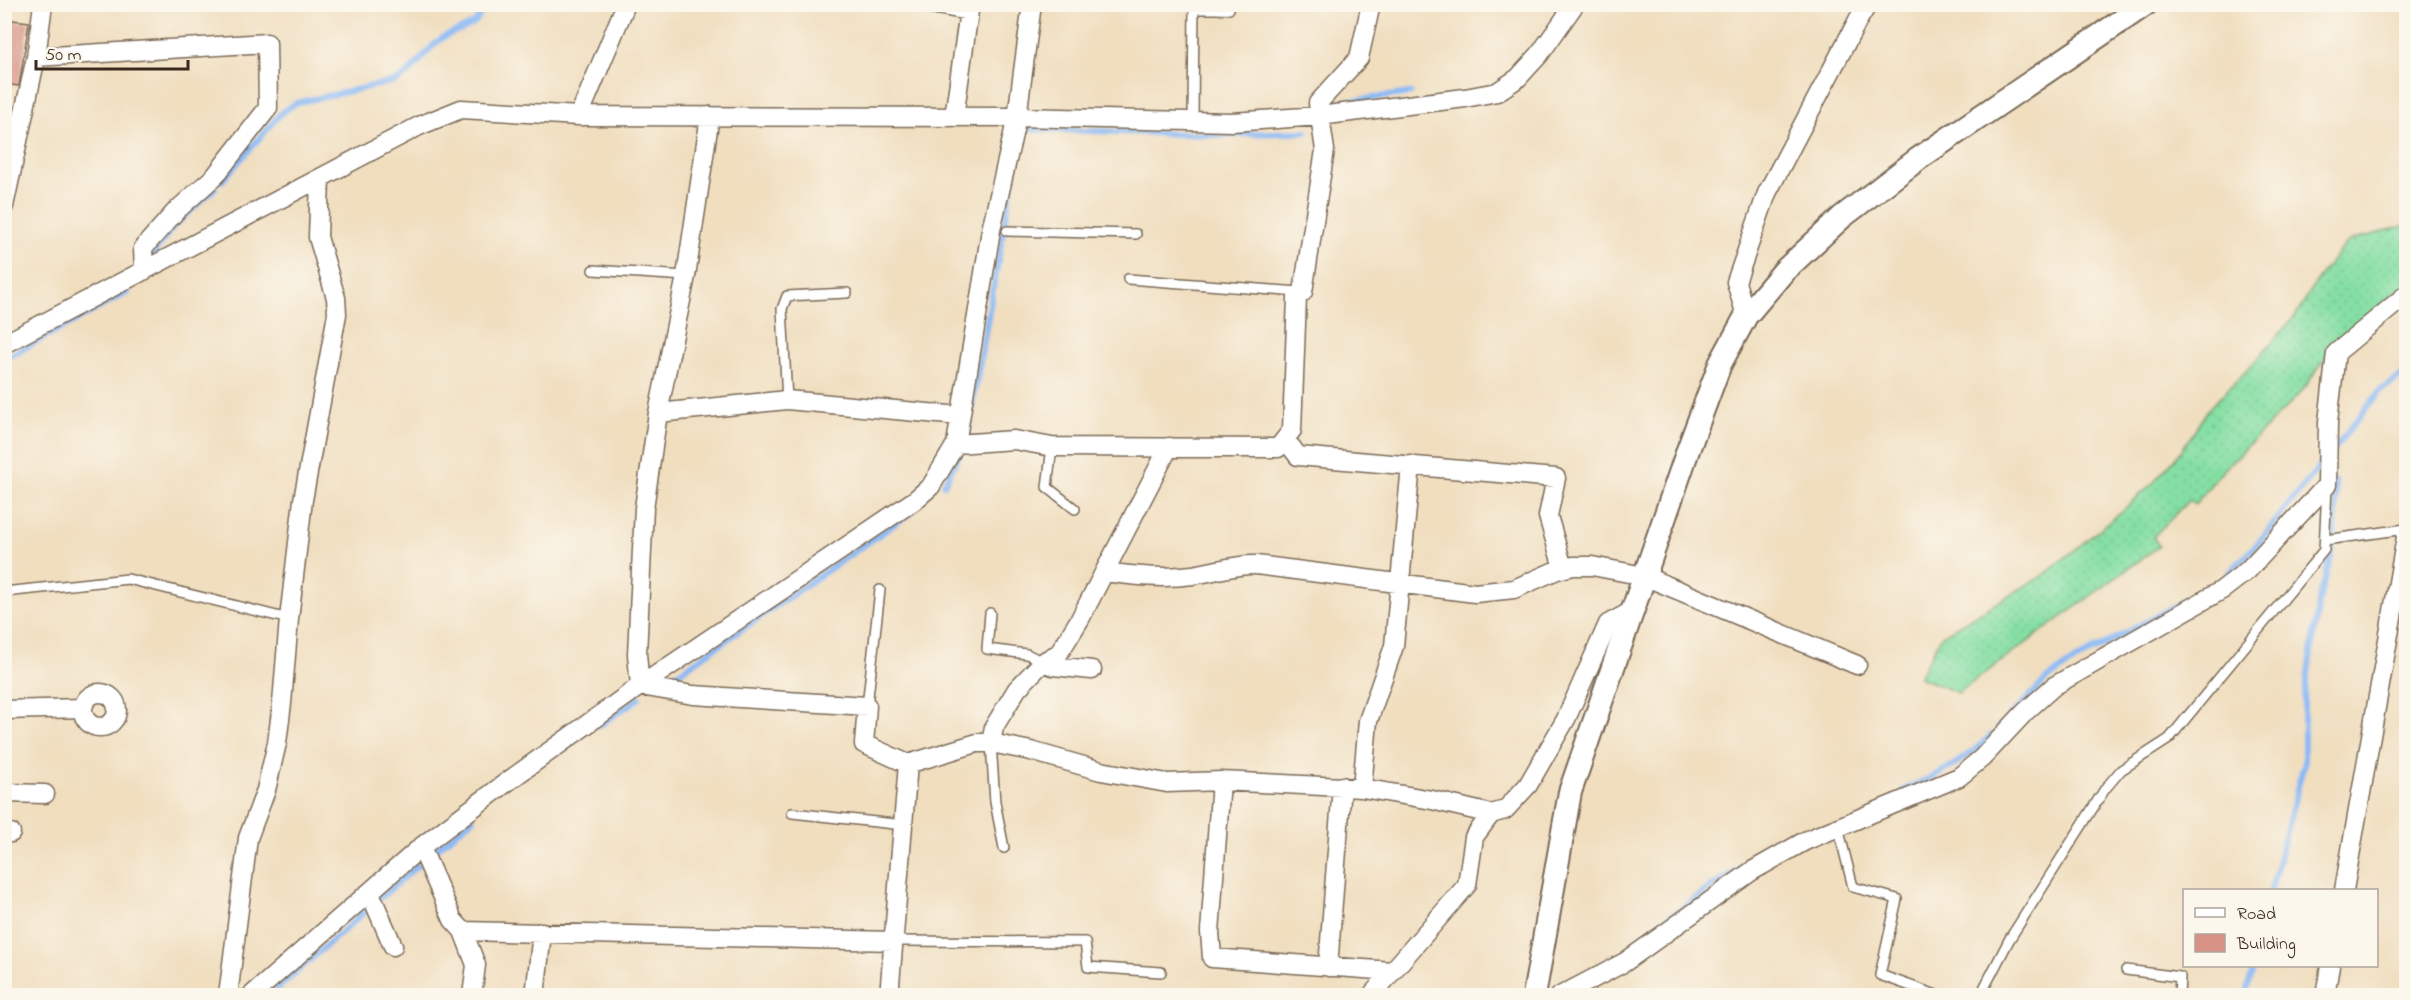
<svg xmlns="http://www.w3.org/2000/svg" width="2411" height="1000" viewBox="0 0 2411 1000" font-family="'Indie Flower',sans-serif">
<defs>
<pattern id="grass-dots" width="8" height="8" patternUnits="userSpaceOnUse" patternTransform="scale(1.5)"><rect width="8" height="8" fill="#85dfa4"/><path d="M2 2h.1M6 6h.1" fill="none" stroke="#74c08d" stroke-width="1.8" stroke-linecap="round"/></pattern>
</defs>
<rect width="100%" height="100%" fill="#fbf7ec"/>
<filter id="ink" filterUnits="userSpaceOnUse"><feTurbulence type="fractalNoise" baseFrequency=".0167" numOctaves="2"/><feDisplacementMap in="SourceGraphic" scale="12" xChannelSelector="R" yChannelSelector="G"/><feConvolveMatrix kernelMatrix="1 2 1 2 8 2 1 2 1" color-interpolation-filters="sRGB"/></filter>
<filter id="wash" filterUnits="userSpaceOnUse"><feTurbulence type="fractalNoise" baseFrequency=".008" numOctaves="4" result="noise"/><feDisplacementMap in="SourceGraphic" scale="24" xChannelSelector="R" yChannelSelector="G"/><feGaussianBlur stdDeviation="1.35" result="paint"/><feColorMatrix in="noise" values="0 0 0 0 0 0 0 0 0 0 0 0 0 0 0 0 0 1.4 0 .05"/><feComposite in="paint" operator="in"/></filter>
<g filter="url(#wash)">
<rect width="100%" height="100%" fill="#f0debf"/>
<path fill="url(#grass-dots)" stroke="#608461" stroke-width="1.5" d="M2406,225V284L2329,353L2303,390L2215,479L2195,505L2189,500L2153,537L2159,546L1958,693L1919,677L1942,635L2044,575L2128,506L2155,481L2181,451L2209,408L2249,368L2296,315L2321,274L2347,242Z"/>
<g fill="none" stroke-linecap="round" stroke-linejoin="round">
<path stroke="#8ab9f5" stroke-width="6" d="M1343,102L1411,93
M1020,138L1021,134L1029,129L1215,135L1306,132
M222,181L281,113L296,103L396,81C417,71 425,48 444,37C454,31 467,29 475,22C480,18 480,11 481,4
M150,258L173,227L215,188
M4,359L128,292
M967,434L1016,160
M2333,450L2380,391L2406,373
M944,484L959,456
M2224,578L2259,542L2322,463
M673,677L912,512
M599,726L639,698
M1998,728L2047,679L2076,660L2192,597
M1904,790C1938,775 1964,762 1991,735
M436,849L473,819
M2271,890L2304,763V699L2319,601L2332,552L2336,510L2335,481
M1636,942L1711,887L1785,841L1798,835
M269,996L418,865
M2245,996L2254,966"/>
</g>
<g id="blocks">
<path fill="#d79185" d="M4,19L29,22L19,86L4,84Z"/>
</g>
</g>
<g filter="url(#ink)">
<use href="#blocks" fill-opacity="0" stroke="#7a6956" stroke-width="1.5"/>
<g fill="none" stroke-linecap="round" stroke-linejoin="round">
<g stroke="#7a6956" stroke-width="12">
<path id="service" d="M1194,9H1229
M1193,121L1194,4
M1007,231L1136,234
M593,270L686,276
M1128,279L1300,292
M787,400L782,309L787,296L847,293
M1052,447L1047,487L1075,509
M2325,540L2406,529
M4,592L128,579L289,619
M990,613L987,649L1027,654L1043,662
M867,706L880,590
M991,743L995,802L1004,848
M792,813L904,825
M1838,827L1853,887L1897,899L1880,975L1936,995
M894,941L1085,942L1088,967L1161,972
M2126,970L2180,977L2179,996
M1024,995V996
M1936,996L1981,994L2009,940L2105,789L2121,770L2169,739L2324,550L2327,487"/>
</g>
<g stroke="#7a6956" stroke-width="21">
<path id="minor" d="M931,4L969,11L954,117
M36,57L267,43L268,108L215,176L176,211L143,248L144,271
M579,116L626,4
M4,206L36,57L43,4
M1746,316L1736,282L1767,193L1858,20L1868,4
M4,344L419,126L461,109L579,116L1017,117L1232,122L1319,116L1465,98L1497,92L1518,78L1539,55L1575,4
M658,413L787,400L960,416
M1285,439L1298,456L1556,478L1548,516L1563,568
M956,444L1014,440L1052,447L1278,448L1292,430L1297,297L1303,292L1325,150L1318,103L1359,58L1371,4
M1105,572C1135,576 1162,579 1193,575C1215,572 1234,564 1256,565L1475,593L1514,589L1557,570L1573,566H1592L1644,576L1857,665
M1043,662L1053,666L1092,670
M640,686L637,654L644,508L658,413L686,276L710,116
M640,686L693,695L867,706L864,744L908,764L889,996
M83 710a17 17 0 1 1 34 0a17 17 0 1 1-34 0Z
M4,710L83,708
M991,743L994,727L1017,689L1043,662L1059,653L1080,619L1169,447
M908,764L977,743H991L1031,751L1101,771L1167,783L1221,781L1362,788L1432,800L1491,814L1505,810L1528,785L1566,719L1608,624L1632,611
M1221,781L1210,932L1212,958L1392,971
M1362,788L1368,721L1394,646L1411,465
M4,793L45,794
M4,833H11
M421,847L453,920L463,931L476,965L472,996
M2344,890L2406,537
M370,893L393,946
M463,931L894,941
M1328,967L1342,786
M228,996L248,838L266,790L277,743L282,703L289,619L303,500L337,314L336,298L318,237L320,180
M251,996L421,847L507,782L640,686L915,500L931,486L956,444L991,230L1017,117L1032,4
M535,996L542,932
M1371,996L1467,885L1474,837L1491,814
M1560,996L1625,962L1752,871L1805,841L1959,777L1982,758L2025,712L2054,686L2222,590L2248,570L2327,485L2328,422L2336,353L2406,295
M2325,996L2330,966"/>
</g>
<g stroke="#7a6956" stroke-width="26">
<path id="tertiary" d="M1534,996L1570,792L1688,450L1720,364L1746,316L1784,271L1842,217L1918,159L2146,4"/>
</g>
<use href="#service" stroke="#fff" stroke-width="9"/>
<use href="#minor" stroke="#fff" stroke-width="18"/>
<use href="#tertiary" stroke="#fff" stroke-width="22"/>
</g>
</g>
<rect width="2411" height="1000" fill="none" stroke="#fbf7ec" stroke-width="24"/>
<rect x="2183" y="889" width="195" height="78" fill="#fbf7ec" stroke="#aea59a" stroke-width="1.5"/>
<rect x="2195" y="908" width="30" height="9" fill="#ffffff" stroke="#aea59a" stroke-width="1.5"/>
<text x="2237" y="919" font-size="18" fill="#3b2a1e">Road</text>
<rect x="2195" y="934" width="30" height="18" fill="#d79185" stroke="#aea59a" stroke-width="1.5"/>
<text x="2237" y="949" font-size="18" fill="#3b2a1e">Building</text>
<path d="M36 60v9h152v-9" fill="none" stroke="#3b2a1e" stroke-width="3"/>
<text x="45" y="60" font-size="18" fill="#3b2a1e" stroke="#fbf7ec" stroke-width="4.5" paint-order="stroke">50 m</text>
</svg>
